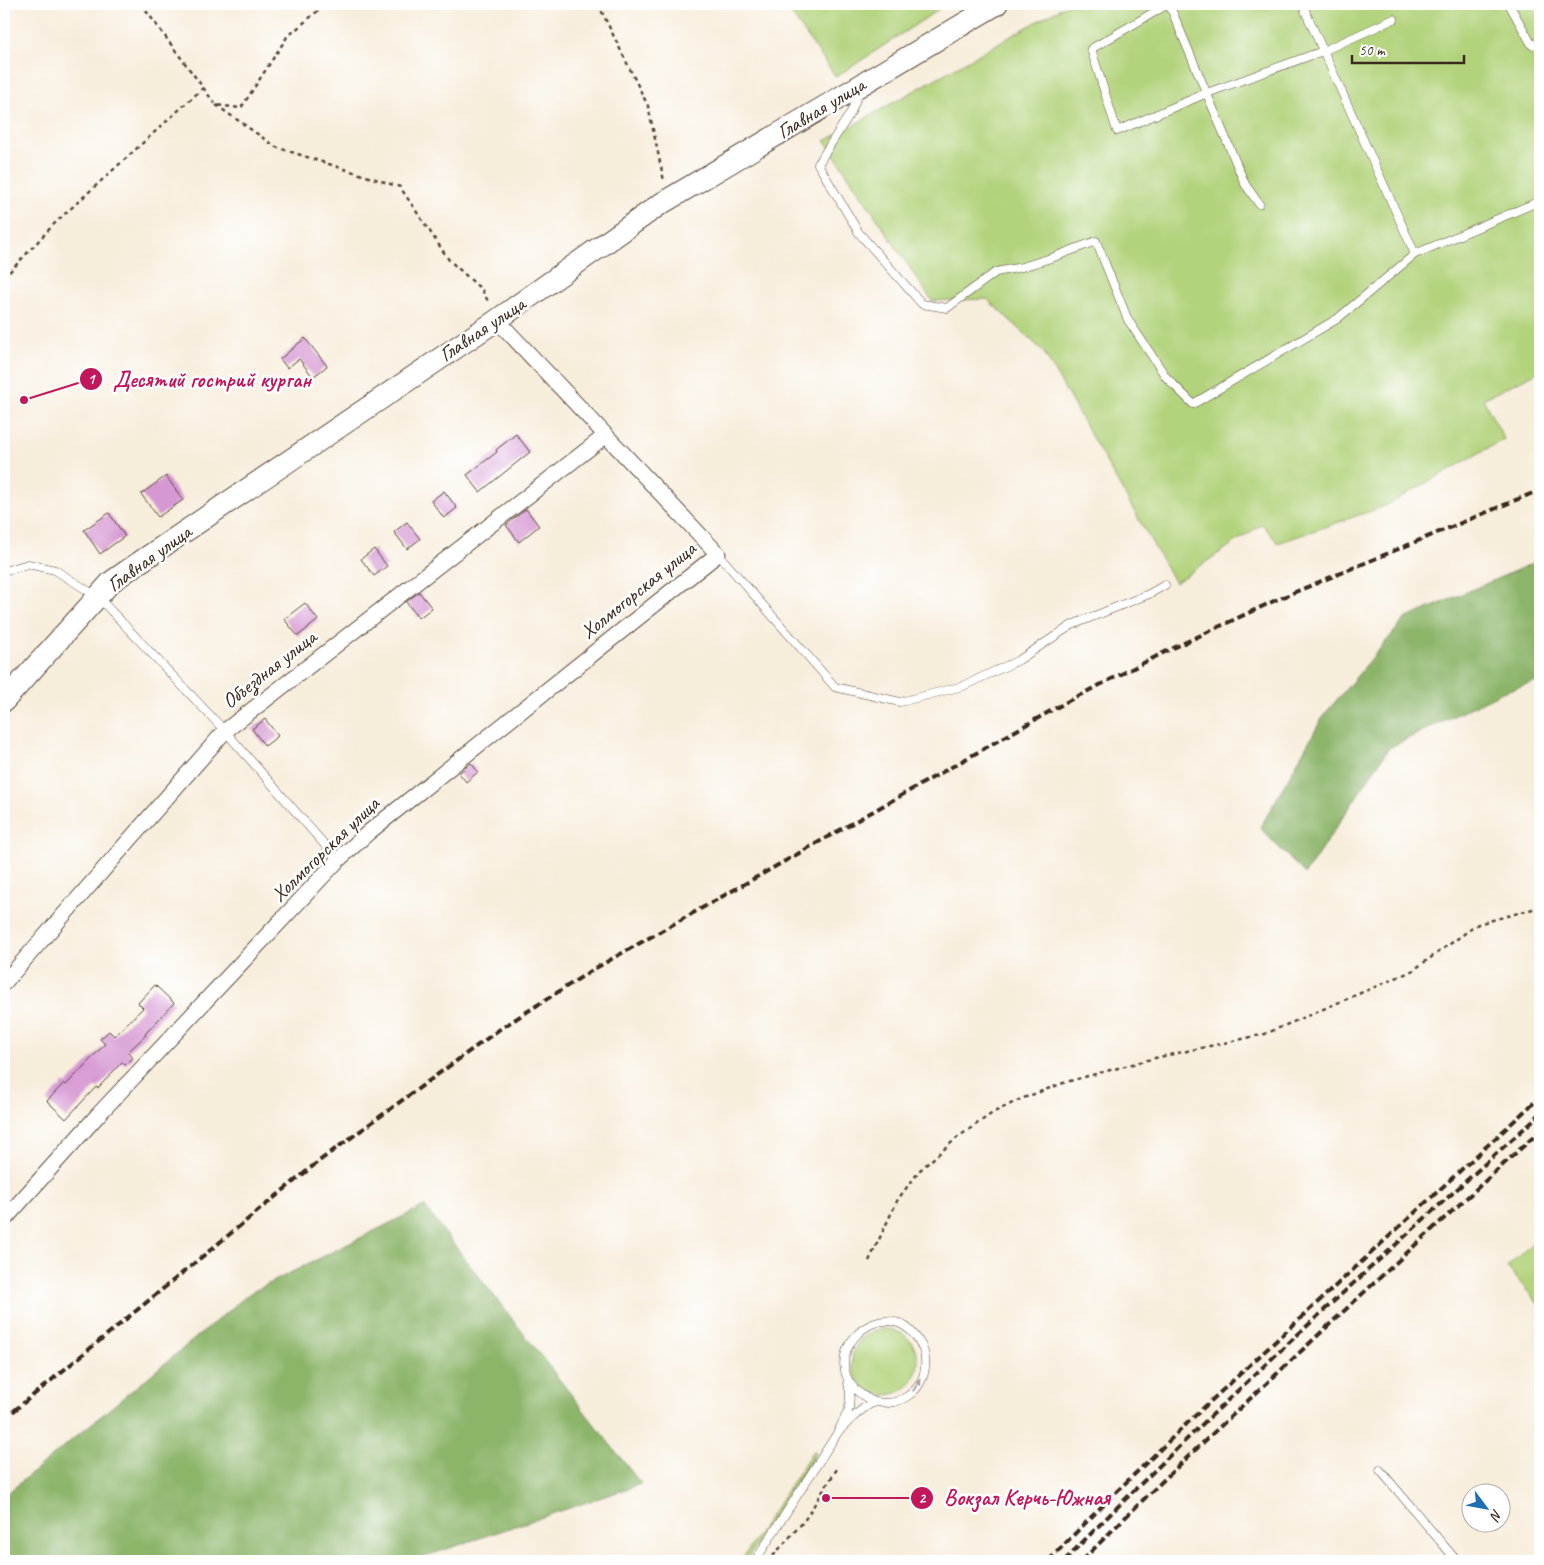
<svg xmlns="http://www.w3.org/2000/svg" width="1544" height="1565" viewBox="0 0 1544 1565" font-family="Caveat,sans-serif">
<rect width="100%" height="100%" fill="#fff"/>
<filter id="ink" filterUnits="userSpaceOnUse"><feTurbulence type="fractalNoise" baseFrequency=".02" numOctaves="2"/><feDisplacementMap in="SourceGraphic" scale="10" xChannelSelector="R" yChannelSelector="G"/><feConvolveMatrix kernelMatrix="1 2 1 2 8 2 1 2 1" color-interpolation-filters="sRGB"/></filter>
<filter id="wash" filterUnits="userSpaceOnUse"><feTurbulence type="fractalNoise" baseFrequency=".0096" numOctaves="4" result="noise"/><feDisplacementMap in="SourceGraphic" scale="20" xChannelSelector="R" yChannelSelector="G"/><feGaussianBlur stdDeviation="1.12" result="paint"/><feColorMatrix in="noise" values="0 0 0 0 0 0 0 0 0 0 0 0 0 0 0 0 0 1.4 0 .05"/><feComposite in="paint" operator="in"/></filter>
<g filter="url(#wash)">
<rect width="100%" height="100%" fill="#f7eddb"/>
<path fill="#b2d37b" stroke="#767e4c" d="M784,4H947L836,77Z
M1068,4H1540V371L1483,399L1504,439L1385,506L1278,543L1262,524L1175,583L1043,351L987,299L932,301L825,141Z
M1540,1236V1306L1507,1267Z
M852 1362a33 33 0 1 1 66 0a33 33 0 1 1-66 0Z
M814,1451L815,1454L746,1561H741L812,1452Z"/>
<path fill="#8db56b" stroke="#647044" d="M1540,560V680L1502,692L1389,748L1305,874L1260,828L1324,715L1405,619Z
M424,1206L641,1484L411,1561H4V1496L250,1293Z"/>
<g id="blocks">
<path fill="#d698d3" d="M305,338L327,366L313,377L299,359L287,368L280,359Z
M516,434L530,452L480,492L467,475L497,452L496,450Z
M166,476L183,500L158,517L141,494Z
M444,491L457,508L444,518L431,501Z
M526,509L539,526L519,542L506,525Z
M109,513L125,536L100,554L84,530Z
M407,522L420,539L407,549L394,532Z
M374,549L387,566L374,576L361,559Z
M419,592L432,608L419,618L406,602Z
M305,603L318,620L298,636L284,619Z
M265,719L278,736L265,746L252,729Z
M471,763L478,772L466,782L459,773Z
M155,985L174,1003L145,1034L146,1035L128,1052L133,1058L125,1065L122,1062L98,1088L96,1087L66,1119L47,1101L64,1083L66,1085L105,1044L100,1039L109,1031L114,1036L143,1008L138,1003Z"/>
</g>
</g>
<g filter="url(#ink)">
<use href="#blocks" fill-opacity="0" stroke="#57473a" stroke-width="1"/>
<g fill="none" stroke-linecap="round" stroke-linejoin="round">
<g stroke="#57473a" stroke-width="9">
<path id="lane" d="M1168,4L1091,49L1117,131L1207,93L1323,51L1394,19
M1169,4L1245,184L1259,204
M1509,4L1532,45L1540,43
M859,92L851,112L818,164L859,233L922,304L947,308L996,272L1022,267L1054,257L1096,241L1128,320L1166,377L1193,404L1337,319L1415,254L1302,4
M1415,254L1540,201
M718,554L835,687L900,702L963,686L1019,660L1072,625L1149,594L1165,585
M4,571L28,564L55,570L98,597L225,731L338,860
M838,1432C849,1422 860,1408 873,1403C878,1401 884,1403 888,1403C901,1402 914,1394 920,1383C927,1371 927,1354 920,1343C883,1280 799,1369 875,1402
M1380,1470L1457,1561
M755,1561L838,1432L849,1409L850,1393L848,1383"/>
</g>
<g stroke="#57473a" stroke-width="17">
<path id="street" d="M4,983L225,731L605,436
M4,1220L98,1115L338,860L369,832L718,554L497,320"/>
</g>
<g stroke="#57473a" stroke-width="23">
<path id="secondary" d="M4,701L111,582L131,568L497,320L659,205L997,4"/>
</g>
<path stroke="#57473a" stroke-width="2.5" stroke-dasharray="4 4" stroke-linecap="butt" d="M141,4L216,105L241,108L287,37L326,4
M598,4L648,106L664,181
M216,105L276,147L400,187L449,260L482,290L489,303
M4,278L56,222L203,88
M869,1261L898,1199L920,1170L958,1137L994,1112L1021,1099L1066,1082L1155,1058L1265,1034L1412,971L1478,924L1540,907
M773,1556L804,1521L837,1469"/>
<use href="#lane" stroke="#fff" stroke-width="8"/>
<use href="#street" stroke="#fff" stroke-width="15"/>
<use href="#secondary" stroke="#fff" stroke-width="21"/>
<path stroke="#3b2a1e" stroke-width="4" stroke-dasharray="8 4" stroke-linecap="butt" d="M4,1419L319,1161L500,1029L594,969L1070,700L1167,651L1276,600L1540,490
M1048,1561L1112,1496L1200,1411L1540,1097
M1064,1561C1216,1405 1379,1260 1540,1114
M1082,1561C1146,1495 1214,1432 1281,1370C1367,1289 1453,1210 1540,1131"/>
</g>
<defs><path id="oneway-solid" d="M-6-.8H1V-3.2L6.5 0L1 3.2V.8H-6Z" transform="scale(1.25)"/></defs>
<use fill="#a79f9a" href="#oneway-solid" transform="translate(917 1385) rotate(-56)"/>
</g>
<g text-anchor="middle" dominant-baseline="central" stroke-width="5" stroke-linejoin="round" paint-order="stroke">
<g font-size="21" fill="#3b2a1e" stroke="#fff">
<text transform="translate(821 108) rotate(-31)">Главная улица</text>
<text transform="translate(482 329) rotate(-34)">Главная улица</text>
<text transform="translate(149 558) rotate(-36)">Главная улица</text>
<text transform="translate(638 590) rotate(-39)">Холмогорская улица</text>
<text transform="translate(269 669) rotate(-38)">Объездная улица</text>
<text transform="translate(325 849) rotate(-44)">Холмогорская улица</text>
</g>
</g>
<path fill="none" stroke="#c2185b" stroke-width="2" d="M24 400L91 379M826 1498L922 1498"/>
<g fill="#c2185b" stroke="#fff" stroke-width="2">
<circle cx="24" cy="400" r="5"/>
<circle cx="826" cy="1498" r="5"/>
<circle cx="91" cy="379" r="12"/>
<circle cx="922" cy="1498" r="12"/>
</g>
<g font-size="15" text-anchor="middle" font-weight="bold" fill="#fff">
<text x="91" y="384">1</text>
<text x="922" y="1503">2</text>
</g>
<g font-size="22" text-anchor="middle" font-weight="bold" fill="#c2185b" stroke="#fff" stroke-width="5" stroke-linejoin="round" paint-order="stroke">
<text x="212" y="387">Десятий гострий курган</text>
<text x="1027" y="1505">Вокзал Керчь-Южная</text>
</g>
<rect width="1544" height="1565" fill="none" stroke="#fff" stroke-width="20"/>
<g transform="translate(1486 1508) rotate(122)"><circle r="24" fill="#ffffff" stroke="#b1aaa5"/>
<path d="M0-4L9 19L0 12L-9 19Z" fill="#1f6fb2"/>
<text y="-8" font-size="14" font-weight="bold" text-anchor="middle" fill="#3b2a1e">N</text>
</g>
<path d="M1352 55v8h112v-8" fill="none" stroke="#3b2a1e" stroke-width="2.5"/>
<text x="1359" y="55" font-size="15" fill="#3b2a1e" stroke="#ffffff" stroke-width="4" paint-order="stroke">50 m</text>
</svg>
